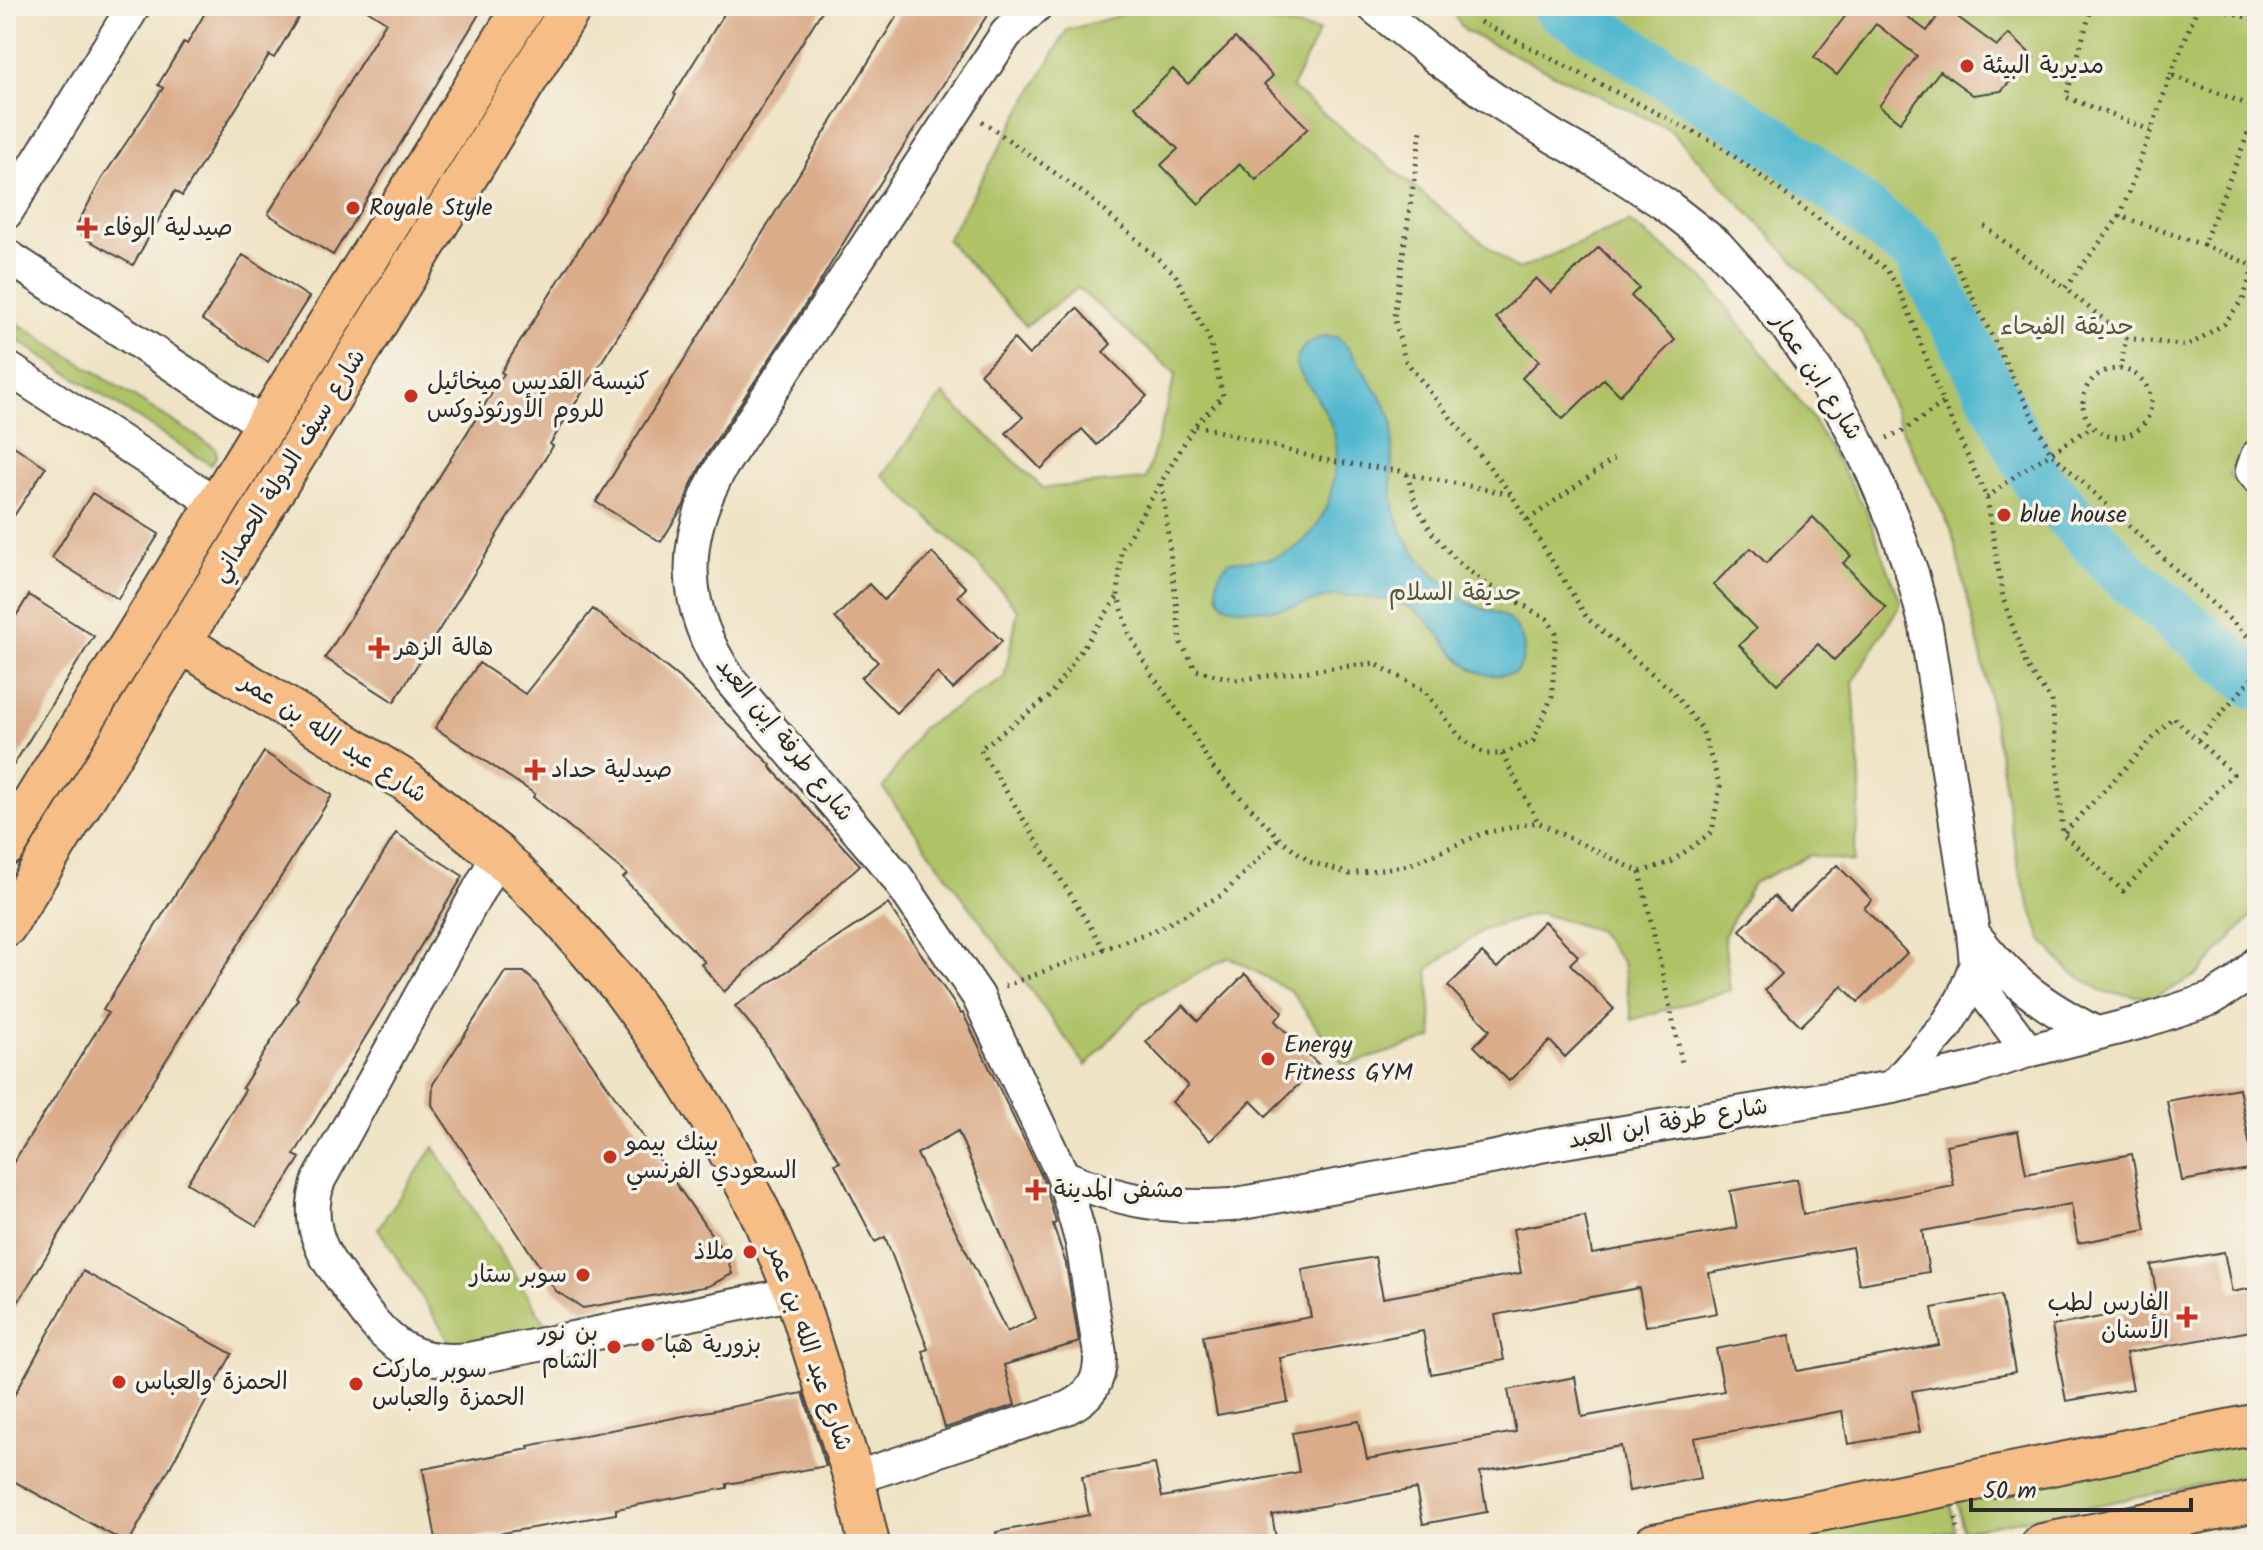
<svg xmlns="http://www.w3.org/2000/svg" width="2263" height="1550" viewBox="0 0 2263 1550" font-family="Kalam,'Playpen Sans Arabic',sans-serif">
<rect width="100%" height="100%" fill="#f7f3e8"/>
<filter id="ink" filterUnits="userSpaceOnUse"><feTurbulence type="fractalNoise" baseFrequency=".0125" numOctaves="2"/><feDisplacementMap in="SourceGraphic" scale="16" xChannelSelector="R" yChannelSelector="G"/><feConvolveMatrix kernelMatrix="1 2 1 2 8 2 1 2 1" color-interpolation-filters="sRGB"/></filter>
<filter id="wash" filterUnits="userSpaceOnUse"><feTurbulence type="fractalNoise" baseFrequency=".006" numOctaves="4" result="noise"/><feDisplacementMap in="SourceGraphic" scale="32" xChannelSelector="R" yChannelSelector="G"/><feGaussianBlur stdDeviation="1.8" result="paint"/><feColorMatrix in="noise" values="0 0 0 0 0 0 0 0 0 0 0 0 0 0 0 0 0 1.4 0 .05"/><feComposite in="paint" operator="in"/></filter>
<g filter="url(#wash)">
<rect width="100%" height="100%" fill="#efe3c5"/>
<path fill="#afc266" stroke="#6d7648" stroke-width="2" d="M1153,6H1183L1319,31L1292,88L1517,270L1629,222L1704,278L1809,413L1865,508L1901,603L1853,682L1861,792L1853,862L1810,855L1753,883L1724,936L1730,990L1632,1020L1623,963L1597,930L1539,913L1483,930L1428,969L1433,1038L1344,1066L1291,991L1229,957L1143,1003L1086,1066L883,788L922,728L1004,678L1018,610L980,566L882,475L943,394L1043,488L1146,479L1176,374L1078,288L1026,326L947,240L1067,30Z
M1448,6H1527L1773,162L1884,252L1908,220L1761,110L1584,6H2257V442L2229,475L2257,498V910L2197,975L2154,998L2104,992L2068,970L2042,940L2019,871L1985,672L1951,529L1903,431L1863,334L1669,129L1465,31Z
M6,316L215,448L217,455L211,465L6,333Z
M434,1147L550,1331L463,1362L378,1228Z
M2257,1442V1474L1963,1531L1957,1501Z
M1949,1500L1955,1530L1885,1544H1757L1756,1540Z"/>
<path fill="#51b8cf" stroke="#3e727d" stroke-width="2" d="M1327,336C1329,336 1337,337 1339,338C1346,342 1391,411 1392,419C1394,428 1392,440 1392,450C1391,479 1390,512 1406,539C1420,563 1442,583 1464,600C1476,609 1491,609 1503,616C1524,628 1531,655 1515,673C1461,687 1452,639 1417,612C1405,602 1386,601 1370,598C1358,596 1346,595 1333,596C1317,599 1302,606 1285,608C1273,610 1234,611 1224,604C1219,600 1218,594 1217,587C1216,576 1222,569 1230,561C1251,560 1272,562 1290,551C1321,533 1332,500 1335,467C1337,454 1338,443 1333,430C1326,408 1309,386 1296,366C1297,348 1312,339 1327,336Z"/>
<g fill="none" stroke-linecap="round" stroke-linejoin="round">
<path stroke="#51b8cf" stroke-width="52" d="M1558,6L1773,141L1918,252L2039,483L2130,579L2257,684"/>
</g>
<g id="blocks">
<path fill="#daac8a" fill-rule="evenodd" d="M209,6H284L300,15L274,58L269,55L182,196L175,191L133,265L83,237L78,223L101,180L163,88L158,85L184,42L187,44Z
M361,6H484L333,255L268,214L386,22Z
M729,6H825L550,444L553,446L496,536L497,537L394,702L325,658L504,374L501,372L676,95L674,94Z
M903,6H993L870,199L815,290L707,454L692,483L684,505L661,542L596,502Z
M1853,6H1893L1927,31L1944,7L1997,46L2009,34L2034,57L2001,91L1973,95L1940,71L1900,122L1879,106L1917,56L1876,24L1837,75L1814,57Z
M1235,38L1273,76L1264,84L1308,128L1256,180L1240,164L1199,204L1161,165L1178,149L1135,106L1173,69L1188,84Z
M1599,247L1639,288L1631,296L1675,340L1620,395L1604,379L1563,419L1522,378L1539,361L1496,318L1536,278L1551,293Z
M243,255L309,297L268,362L202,320Z
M1077,308L1111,344L1103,352L1147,396L1097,445L1082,429L1041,469L1006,433L1023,417L980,374L1014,339L1029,355Z
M6,441L46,467L6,528Z
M92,493L159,534L118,599L52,558Z
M1813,517L1851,556L1843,563L1886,608L1834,660L1818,644L1777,684L1739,645L1756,629L1713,585L1751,548L1766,563Z
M932,553L966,588L958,596L1002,641L953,689L937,673L896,713L861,678L878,662L835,618L869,584L884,600Z
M29,595L94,636L6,777V632Z
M593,609L682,680L771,765L770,767L860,865L724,992L701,964L705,962L623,878L627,874L533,797L535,794L435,728L479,663L525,694Z
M264,752L332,795L155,1078L6,1322V1174L108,1013L103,1010Z
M396,833L463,876L294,1155L300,1158L257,1226L187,1183L245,1090L242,1088L298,999L296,997Z
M1837,865L1872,900L1864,908L1907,953L1858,1002L1842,986L1801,1026L1765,990L1782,974L1740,930L1774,896L1789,911Z
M888,904L961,1014L963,1013L1045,1183L1056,1223L1053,1224L1066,1264L1079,1342L1004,1365L1015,1405L945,1428L923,1351L928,1349L885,1237L875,1242L835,1164L840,1162L761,1037L735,1006ZM958,1131L1036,1318L1007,1332L917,1154Z
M1544,921L1578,956L1570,964L1614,1009L1565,1057L1550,1041L1509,1081L1474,1046L1490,1030L1448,986L1482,953L1497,968Z
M505,972H524L535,982L727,1257L732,1274L709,1286L583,1308L556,1291L432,1105L433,1084Z
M1245,974L1283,1012L1275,1021L1319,1065L1266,1116L1251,1101L1210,1141L1172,1102L1188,1086L1146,1042L1183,1005L1198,1021Z
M2239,1088L2254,1168L2182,1181L2167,1101Z
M2018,1131L2026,1174L2132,1154L2146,1230L2078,1243L2071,1204L1922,1231L1929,1272L1859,1284L1852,1247L1709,1273L1717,1313L1646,1326L1639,1288L1495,1315L1504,1360L1431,1374L1423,1331L1280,1358L1288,1402L1217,1415L1203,1336L1311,1317L1302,1270L1375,1257L1383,1298L1521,1273L1513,1229L1585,1216L1592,1254L1737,1228L1730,1191L1797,1179L1803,1214L1954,1186L1946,1145Z
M2224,1252L2232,1292L2257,1287V1330L2126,1353L2133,1389L2066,1401L2052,1326L2159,1306L2151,1265Z
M83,1271L232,1354L128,1544L6,1477V1410Z
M2001,1295L2015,1372L1912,1391L1920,1432L1848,1444L1842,1411L1694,1438L1701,1478L1629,1491L1621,1446L1480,1472L1487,1512L1423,1524L1416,1489L1272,1515L1277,1544H998L996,1532L1089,1515L1082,1477L1155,1464L1162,1497L1299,1472L1292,1433L1359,1421L1367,1459L1516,1432L1508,1390L1575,1377L1582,1417L1724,1391L1716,1349L1790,1335L1797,1371L1939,1345L1932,1308Z
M803,1393L826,1466L727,1484V1488L616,1509V1514L437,1544L423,1469L529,1449L528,1446Z"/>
</g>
</g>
<g filter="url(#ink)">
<use href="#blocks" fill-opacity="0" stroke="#484742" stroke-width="2"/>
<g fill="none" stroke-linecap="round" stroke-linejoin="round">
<g stroke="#484742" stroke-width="36">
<path id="minor" d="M1373,6L1438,59L1494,99L1554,137L1614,171L1666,205L1717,245L1754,286L1788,329L1819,374L1848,422L1872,471L1894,522L1912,573L1926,627L1973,933L1976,964L1989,999L2028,1051
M6,213L134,6
M6,255L264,425
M6,367L217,504
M2257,456L2252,471L2257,477
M498,855L319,1180C309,1210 313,1236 330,1263C372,1318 390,1368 469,1359L795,1293
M1973,933C2012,983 2040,1004 2096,1033
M1893,1087L1944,1029L1963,998L1976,964
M1063,1176C1122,1202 1166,1209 1231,1205L1496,1157L1540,1146L1893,1087L1973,1069L2028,1051L2138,1023L2211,999L2238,982L2257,963
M854,1478L1067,1408C1091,1397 1101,1380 1100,1354L1082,1243L1063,1176L978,996L896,876L730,680C681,608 679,539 723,464L1006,34L1036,6"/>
</g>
<g stroke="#484742" stroke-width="44">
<path id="major" d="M180,642L406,781L498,855L561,918L619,985L672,1057L719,1133L760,1212L795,1293L854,1478L869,1544
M6,846L524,6
M6,926L572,6
M1654,1544L2257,1424
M2042,1544L2257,1501"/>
</g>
<path stroke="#484742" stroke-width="5" stroke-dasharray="2 6" stroke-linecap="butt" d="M2092,6L2066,97L2150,130
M2213,6L2257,21
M1480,22L1719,145L1886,269L1896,284L1909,312L1943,403L1987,498L2003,598L2026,664L2037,682L2052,700L2063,834L2123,891L2233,774L2173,717L2063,834
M2171,75L2198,6
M2257,108L2171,75L2120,216L2203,245L2257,111
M982,121L1090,198L1175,274L1210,341L1223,396L1195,425L1121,550L1118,596L1130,636L1152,675L1185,721L1212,767L1279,838L1310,862L1350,874L1409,865L1484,833L1538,822C1571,840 1606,855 1640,872L1671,862L1712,832L1720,786L1702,729L1670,689L1587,618L1511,494L1405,360L1394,317L1421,131
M2120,216L2065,288L2126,338L2120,369
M1984,226L2065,288
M2203,245L2254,266
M1951,255L2051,453L2257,645
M2126,338L2188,346L2224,324L2243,299L2257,257
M2083 403a34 34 0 1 1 68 0a34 34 0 1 1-68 0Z
M1196,425L1324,460L1400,471L1407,474L1510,494
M1887,438L1903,431L1943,403
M1162,484L1181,643L1196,670L1235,680L1374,663L1425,691L1460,737L1484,754H1502L1533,741L1552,696L1556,633L1547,619L1488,585L1461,565L1433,534L1416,505L1407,474
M1987,498L2016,475L2092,427
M1528,520L1614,459
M2198,740L2257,673
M1502,754L1538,822
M1640,872L1683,1067
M1104,949L980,749L1050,696L1118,596
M1005,986L1160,928L1222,895L1279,838
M1956,1518L1959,1534"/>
<use href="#minor" stroke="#fff" stroke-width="32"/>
<use href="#major" stroke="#f6be86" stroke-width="40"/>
</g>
</g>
<g fill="#c8321e" stroke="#f7f3e8" stroke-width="3">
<circle cx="1967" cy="66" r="8"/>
<circle cx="353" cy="208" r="8"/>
<path d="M83 216h8v8h8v8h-8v8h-8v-8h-8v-8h8z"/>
<circle cx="411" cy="396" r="8"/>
<circle cx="2004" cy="515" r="8"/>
<path d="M375 636h8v8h8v8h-8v8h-8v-8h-8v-8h8z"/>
<path d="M531 758h8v8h8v8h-8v8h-8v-8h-8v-8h8z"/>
<circle cx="1268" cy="1059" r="8"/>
<circle cx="610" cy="1157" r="8"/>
<path d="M1032 1178h8v8h8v8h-8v8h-8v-8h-8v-8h8z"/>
<circle cx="750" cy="1252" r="8"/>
<circle cx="583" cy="1275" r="8"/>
<path d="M2183 1305h8v8h8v8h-8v8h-8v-8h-8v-8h8z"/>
<circle cx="648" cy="1345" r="8"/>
<circle cx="614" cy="1347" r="8"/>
<circle cx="119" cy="1382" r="8"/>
<circle cx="356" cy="1384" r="8"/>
</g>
<g text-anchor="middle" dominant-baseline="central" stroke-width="7" stroke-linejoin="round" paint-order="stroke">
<g font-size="24" fill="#2b2b2b" stroke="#f7f3e8" text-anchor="start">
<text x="1983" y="66">مديرية البيئة</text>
<text x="369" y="208">Royale Style</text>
<text x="103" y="228">صيدلية الوفاء</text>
<text x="427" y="382">كنيسة القديس ميخائيل<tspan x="427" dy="28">للروم الأورثوذوكس</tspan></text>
<text x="2020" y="515">blue house</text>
<text x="395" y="648">هالة الزهر</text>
<text x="551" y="770">صيدلية حداد</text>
<text x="1284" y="1045">Energy<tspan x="1284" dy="28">Fitness GYM</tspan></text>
<text x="626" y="1143">بينك بيمو<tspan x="626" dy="28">السعودي الفرنسي</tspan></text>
<text x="1054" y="1190">مشفى المدينة</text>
<text x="734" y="1252" text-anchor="end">ملاذ</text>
<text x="567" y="1275" text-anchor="end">سوبر ستار</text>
<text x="2169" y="1303" text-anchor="end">الفارس لطب<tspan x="2169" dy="28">الأسنان</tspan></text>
<text x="598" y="1333" text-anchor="end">بن نور<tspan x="598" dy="28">الشام</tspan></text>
<text x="664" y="1345">بزورية هبا</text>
<text x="372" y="1370">سوبر ماركت<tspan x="372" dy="28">الحمزة والعباس</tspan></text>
<text x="135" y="1382">الحمزة والعباس</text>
</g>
<g font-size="24" fill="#53583d" stroke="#f7f3e8">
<text x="2067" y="327">حديقة الفيحاء</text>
<text x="1455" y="593">حديقة السلام</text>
</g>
<g font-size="24" fill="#2b2b2b" stroke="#f7f3e8">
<text transform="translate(1816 377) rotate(57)">شارع ابن عمار</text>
<text transform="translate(289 466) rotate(-58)">شارع سيف الدولة الحمداني</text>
<text transform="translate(333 739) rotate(33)">شارع عبد الله بن عمر</text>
<text transform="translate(784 740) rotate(51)">شارع طرفة إبن العبد</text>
<text transform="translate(1668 1124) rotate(-10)">شارع طرفة ابن العبد</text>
<text transform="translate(809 1348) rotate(71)">شارع عبد الله بن عمر</text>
</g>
</g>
<rect width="2263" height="1550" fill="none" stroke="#f7f3e8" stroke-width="32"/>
<path d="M1971 1498v12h220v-12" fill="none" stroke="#2b2b2b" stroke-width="4"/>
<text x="1983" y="1498" font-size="24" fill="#2b2b2b" stroke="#f7f3e8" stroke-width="6" paint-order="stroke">50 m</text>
</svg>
